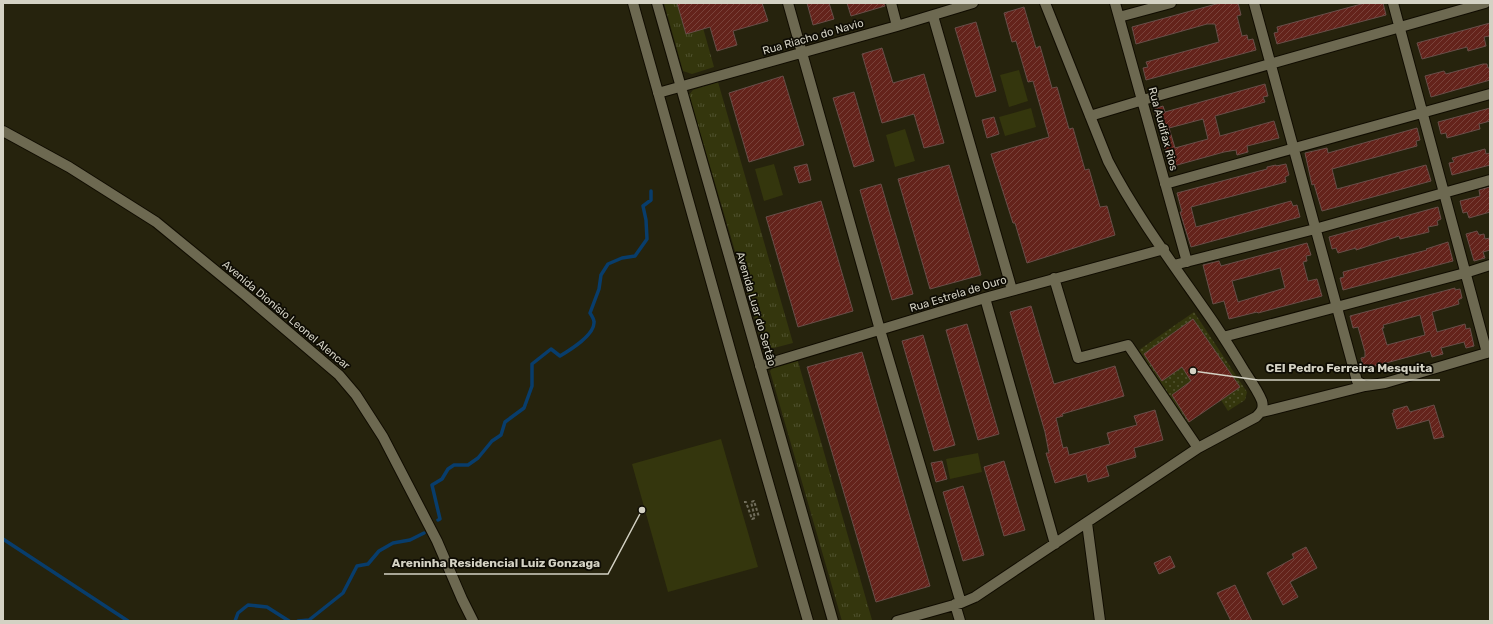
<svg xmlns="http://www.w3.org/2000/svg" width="1493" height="624" viewBox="0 0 1493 624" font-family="Rubik,sans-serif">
<defs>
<pattern id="grass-dots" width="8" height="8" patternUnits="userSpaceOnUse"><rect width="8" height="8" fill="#34360d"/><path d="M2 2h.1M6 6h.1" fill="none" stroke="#50522f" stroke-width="1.8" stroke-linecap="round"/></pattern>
<pattern id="park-tufts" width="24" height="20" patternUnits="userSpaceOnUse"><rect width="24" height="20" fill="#34360d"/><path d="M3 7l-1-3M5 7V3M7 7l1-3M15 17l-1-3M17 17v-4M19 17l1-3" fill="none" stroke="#50522f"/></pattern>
<pattern id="building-hatch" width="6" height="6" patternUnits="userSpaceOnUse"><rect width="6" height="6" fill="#64231b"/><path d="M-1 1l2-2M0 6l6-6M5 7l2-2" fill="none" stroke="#79423a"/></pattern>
</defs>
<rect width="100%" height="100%" fill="#26230d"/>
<path fill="url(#grass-dots)" d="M1194,312L1247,392L1245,400L1228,411L1221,400L1240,387L1222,360L1203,373L1193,359L1212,346L1193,319L1144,354L1162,381L1182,367L1191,381L1172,395L1189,422L1188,423L1139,350Z"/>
<path fill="url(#park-tufts)" d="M664,3H696L714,67L692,74L683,71Z
M718,82L793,343L770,349L763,346L689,95L693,90Z
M797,358L872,620L842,621L770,371L774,366Z"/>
<path fill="#34360d" d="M1019,70L1028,101L1009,107L1000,75Z
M1031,108L1036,127L1005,136L999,117Z
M905,129L915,161L895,167L886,135Z
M774,164L783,195L764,201L755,169Z
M721,439L758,567L668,592L632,464Z
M978,453L982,472L950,479L946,459Z"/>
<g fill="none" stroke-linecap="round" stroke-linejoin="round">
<path stroke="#083d6c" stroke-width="3.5" d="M438,520L440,519L432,485L442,479L448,469L454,465H468L478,458L492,441L501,435L505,422L524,408L532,386V364L551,349L560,356C570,350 595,335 594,322C594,319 592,316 590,313L599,289L601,275L608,264L622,258L635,256L647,239L646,220L643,206L651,200V191
M3,539L128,621
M235,621L238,613L248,605L267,607L289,621
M298,621L309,620L343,593L357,566L368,564L379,551L393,543L410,540L424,533"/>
</g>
<path fill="url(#building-hatch)" stroke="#684e49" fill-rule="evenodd" d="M677,3H762L768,21L733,31L737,45L717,51L710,27L686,34Z
M807,3H829L834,19L813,25Z
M847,3H885V6L851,16Z
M1220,3H1238L1241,15L1237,16L1242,36L1247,35L1248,40L1253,39L1256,50L1146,80L1143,68L1148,67L1146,62L1219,42L1215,24H1207L1136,44L1132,27Z
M1365,3H1383L1386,15L1277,44L1274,33L1278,32L1277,27Z
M1024,7L1036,48L1040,46L1052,88L1057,87L1069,129L1073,128L1085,170L1089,169L1100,207L1107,206L1115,235L1027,263L1015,223H1013L991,154L1049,137L1033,81L1028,82L1016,41L1012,42L1004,13Z
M976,22L996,91L976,97L955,28Z
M1490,23V36L1484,37L1486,46L1468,51L1467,47L1422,59L1417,43Z
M882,48L893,83L924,74L944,143L924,148L914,114L882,123L862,54Z
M1483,64H1487L1488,68H1490V80L1431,97L1425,76L1444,71L1446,74Z
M783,76L804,145L749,162L729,93Z
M1265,84L1268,96L1263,97L1265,102L1215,116L1220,136L1274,121L1279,138L1247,146L1248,152L1237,155L1236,150L1224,152L1170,167L1154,109L1163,106L1165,112ZM1203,119L1208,139L1175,148L1169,128Z
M854,92L874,161L854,167L833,98Z
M1490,108V121L1479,124L1480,129L1447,138L1446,133L1441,134L1438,122Z
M994,117L999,134L987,138L982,120Z
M1417,128L1420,140L1416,141L1417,146L1332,169L1337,189L1426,165L1431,181L1322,211L1314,184L1312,185L1305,153L1327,148L1328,153Z
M1485,149L1486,154L1490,153V165L1452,175L1449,163L1454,162L1452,158Z
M807,164L811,180L799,183L794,167Z
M1286,164L1289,175L1285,177L1286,182L1191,207L1196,227L1291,201L1293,206L1297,205L1300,217L1191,247L1180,212H1182L1177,193L1267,169V167L1276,165V166Z
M949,165L981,275L930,289L898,179Z
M881,184L913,294L892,300L860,190Z
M1490,187V212L1469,218L1467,212L1463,213L1460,201L1480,196L1479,190Z
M821,201L853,311L798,327L766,217Z
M1438,207L1441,219L1437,221L1438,225L1428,227L1429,232L1400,239L1399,236L1356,250V248L1338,253L1336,248L1332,249L1329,237Z
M1477,231L1479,235L1484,234L1485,239L1490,238V250L1483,252L1485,258L1474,261L1466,234Z
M1448,242L1453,261L1343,290L1340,278L1344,277L1343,272L1427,250L1426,249Z
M1307,243L1311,255L1306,256L1307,261L1303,262L1308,281L1317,279L1322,296L1258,313L1257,312L1229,319L1224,301L1213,304L1203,265L1219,261L1221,266ZM1280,268L1285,288L1238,302L1232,281Z
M1455,288V290L1460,289L1462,298L1458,300L1459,304L1432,312L1437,332L1465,324L1466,329L1470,328L1474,346L1466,348L1464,342L1441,348L1443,354L1432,357L1430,351L1364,369L1361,358L1365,357V352L1358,327L1353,328L1350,316ZM1420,315L1425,335L1387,345L1382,328H1384L1383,325Z
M1031,306L1054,384L1115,366L1124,396L1062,414L1063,416L1056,418L1063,448L1067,447L1069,455L1110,444L1107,433L1137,425L1134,416L1155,410L1163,440L1134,448L1136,457L1106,466L1109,476L1088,482L1086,474L1055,483L1046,453H1049L1045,432L1010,312Z
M1193,319L1240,387L1189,422L1172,395L1191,381L1182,367L1162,381L1144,354Z
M967,324L999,434L978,440L946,330Z
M923,335L955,445L934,451L902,341Z
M862,352L930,586L876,602L807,367Z
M1434,405L1444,437L1434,439L1429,420L1397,429L1392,413H1394L1393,410L1407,406L1410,412Z
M942,461L947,479L936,482L931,463Z
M1004,461L1025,530L1004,536L984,467Z
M963,486L984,555L963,561L943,492Z
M1306,547L1317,568L1290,582L1298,597L1283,605L1267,573L1294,558L1292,554Z
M1170,556L1175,567L1159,574L1154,563Z
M1235,585L1252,621H1231L1217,593Z"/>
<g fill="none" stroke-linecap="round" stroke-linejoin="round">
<g stroke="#100c00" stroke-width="12">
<path id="street" d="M633,3L735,367L808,621
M657,3L833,621
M788,3L880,330L961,603
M891,3L897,26
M1115,3L1187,262
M1254,3L1357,381L1365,386L1385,383L1490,352
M1393,3L1487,353
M933,16L1012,290
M1119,17L1171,3
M658,93L897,26L973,3
M1090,116L1143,100L1485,3
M3,131L69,167L156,222L245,295L339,375L356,395L383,437L437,541L462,599L473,621
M1165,184L1490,94
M1174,265L1315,229L1490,180
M1054,278L1078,358L1128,345L1198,448
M985,298L1055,544
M1223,337L1465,273L1490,265
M760,366L985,298L1164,249
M1262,412L1365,386
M1087,523L1100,621
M955,604L960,621
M897,621L961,603L975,597L1198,448L1256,417C1261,412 1264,409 1262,401C1258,391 1251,381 1245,372C1236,357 1226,341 1216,326C1179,272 1138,219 1108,161L1045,3"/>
</g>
<path stroke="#716e5c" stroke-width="2" stroke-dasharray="3 2" stroke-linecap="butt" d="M744,502H746L752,519L755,518L751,502L754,501L759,517"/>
<use href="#street" stroke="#6d6951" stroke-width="10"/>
</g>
<g text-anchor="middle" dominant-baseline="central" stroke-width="3.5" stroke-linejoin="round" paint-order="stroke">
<g font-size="11" fill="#d4d2c4" stroke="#0e0c04">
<text transform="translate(813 37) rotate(-16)">Rua Riacho do Navio</text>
<text transform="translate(1163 129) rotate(75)">Rua Audifax Rios</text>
<text transform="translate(958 294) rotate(-17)">Rua Estrela de Ouro</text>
<text transform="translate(756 309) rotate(74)">Avenida Luar do Sertão</text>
<text transform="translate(286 315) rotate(40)">Avenida Dionísio Leonel Alencar</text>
</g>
</g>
<path fill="none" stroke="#d4d2c4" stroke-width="1.5" d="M1193 371L1258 380H1440M642 510L608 574H384"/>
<g fill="#d4d2c4" stroke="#0e0c04" stroke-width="1.5">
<circle cx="1193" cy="371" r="4"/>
<circle cx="642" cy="510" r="4"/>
</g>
<g font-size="12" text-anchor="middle" font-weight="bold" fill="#d4d2c4" stroke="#0e0c04" stroke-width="3.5" stroke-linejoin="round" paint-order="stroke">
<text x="1349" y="372">CEI Pedro Ferreira Mesquita</text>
<text x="496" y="567">Areninha Residencial Luiz Gonzaga</text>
</g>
<rect width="1493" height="624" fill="none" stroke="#d4d2c4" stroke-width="8"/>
</svg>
